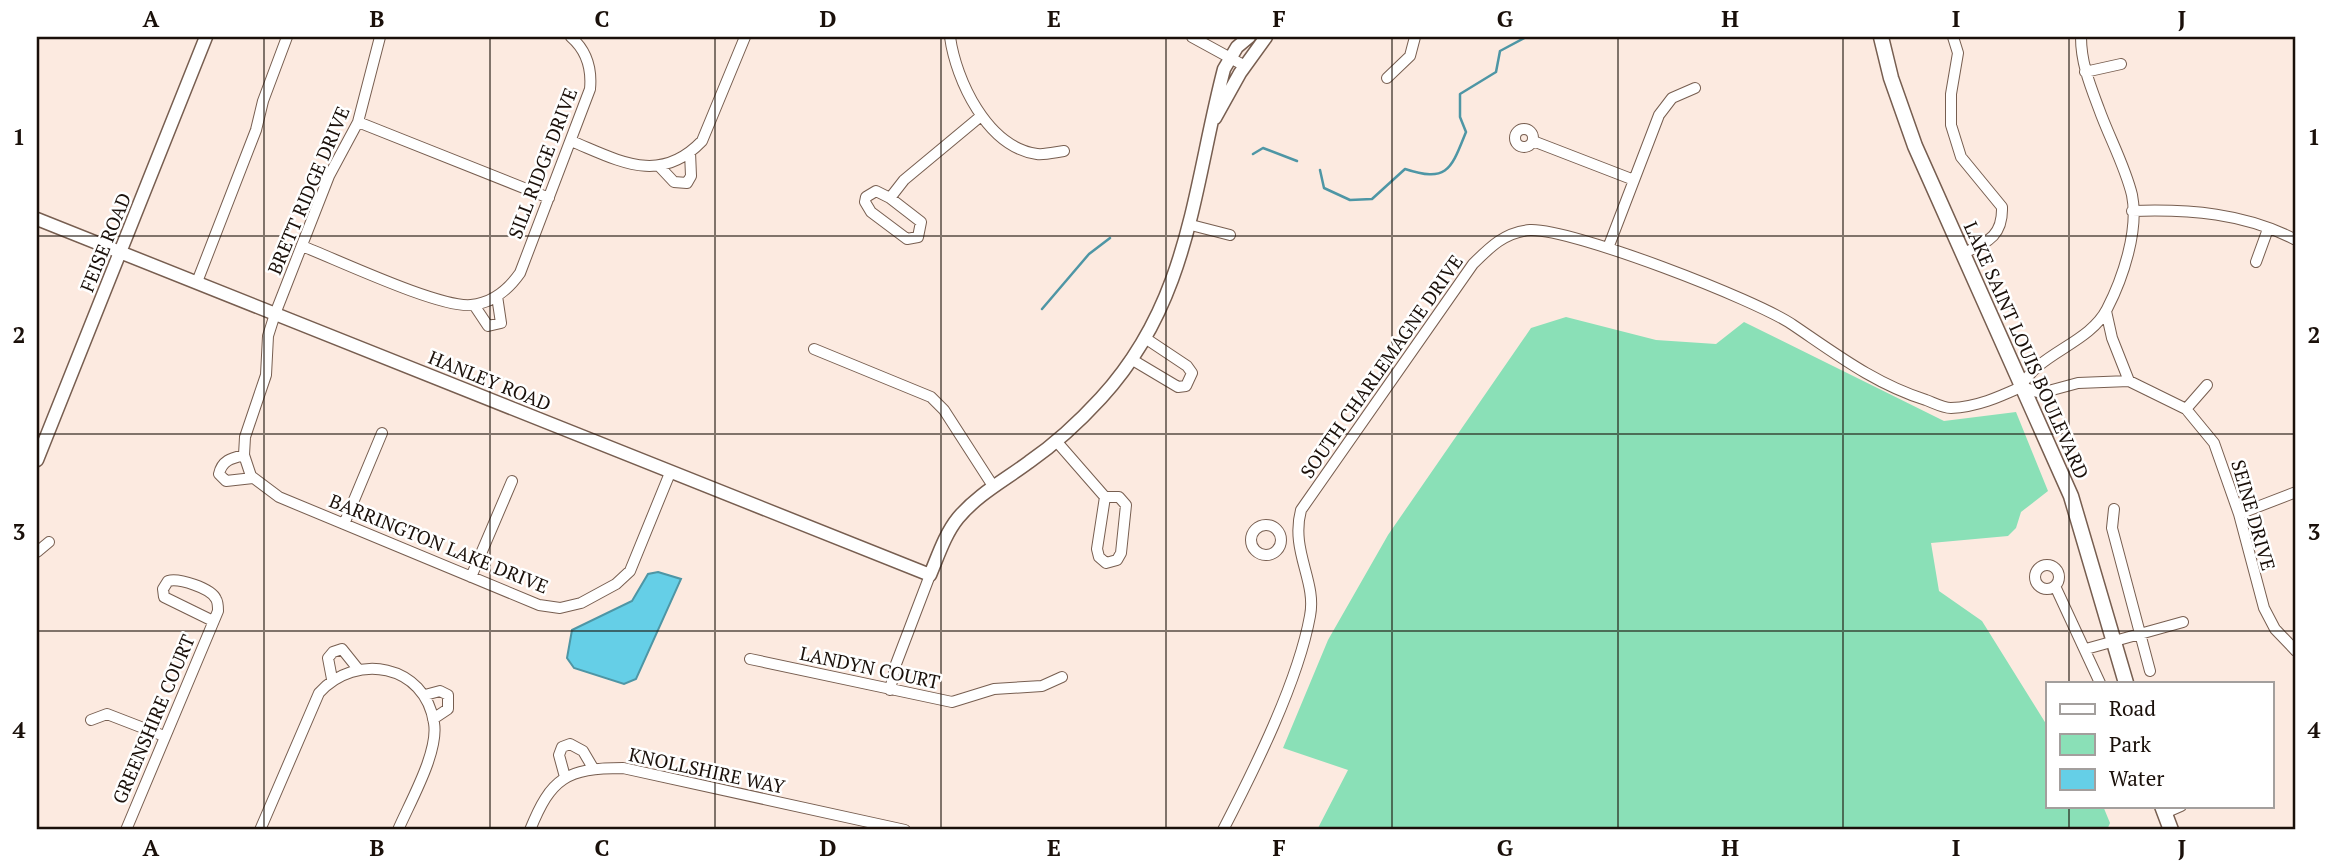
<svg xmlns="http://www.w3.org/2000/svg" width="2333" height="867" viewBox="0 0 2333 867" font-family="'PT Serif',serif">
<rect width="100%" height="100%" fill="#fceae0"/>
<path fill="#8ae0b7" d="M1566,317L1656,340L1716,344L1744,322L1944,421L2016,412L2048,491L2021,512L2016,528L2008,536L1931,543L1939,591L1982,621L2048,727V806H2103L2110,823L2107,830H1317L1348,770L1283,748L1328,640L1388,535L1531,328Z"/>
<path fill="#65cfe7" stroke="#4e96a5" stroke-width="2" d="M658,572L681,579L636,679L624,684L574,668L567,658L572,630L632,601L648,574Z"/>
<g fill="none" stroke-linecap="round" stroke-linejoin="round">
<path stroke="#4e96a5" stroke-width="2.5" d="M1253,154L1263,148L1297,161
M1320,170L1324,188L1350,200L1372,199L1405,169C1448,183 1451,169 1466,132L1460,117V94L1496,72L1500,51L1526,37
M1042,309L1089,254L1110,238"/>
<g stroke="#775e50" stroke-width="12">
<path id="minor" d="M380,37L358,122L329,176L275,314L268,336L266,375L245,437L244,455L251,476L279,497L539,605L560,608L581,603L616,584L630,571L670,473
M950,37C956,80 987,147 1037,154C1045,155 1056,152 1064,151
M1192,37L1245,66
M1953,37L1958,53L1951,94V125L1961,157L2002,207C2003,237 1987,242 1962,254
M2085,72L2121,64
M1387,78L1410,56L1415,37
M358,122L549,198
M1515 138a9 9 0 1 1 18 0a9 9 0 1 1-18 0Z
M571,141C618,160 659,186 702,141L745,37
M1533,141L1634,180
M659,166L674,182L687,183L691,176L690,152
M890,198L921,222L918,237L907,239L871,212L865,202L866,197L876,191L890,198L904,180L981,116
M2132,211C2189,209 2245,213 2296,240
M1191,225L1230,235
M302,246C338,260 439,308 471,305C492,303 508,290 520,273L590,89C592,68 586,50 571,37
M1608,248L1659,115L1672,98L1695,88
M2256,262L2268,229
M197,282L256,130L263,101L287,37
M474,305L488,326L501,323L497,296
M2106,311L2112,338L2129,381
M814,349L931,397L944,410L993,486
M1131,359L1178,387L1186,386L1192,373L1187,366L1145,338
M2021,387C2038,353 2089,344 2107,309C2123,278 2139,230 2132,195C2125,166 2109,137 2099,109C2090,85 2081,63 2081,37
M2022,387L2041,393L2078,383L2129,381L2186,409L2214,443L2239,514L2264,608L2275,629L2296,651
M2186,409L2207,385
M1057,442L1105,497L1097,549L1099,557L1106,563L1117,560L1121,553L1126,505L1119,497H1105
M244,455C232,458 222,460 219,474L226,481L253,478
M2114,509L2112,528L2150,671
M2239,514L2296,492
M344,524L382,433
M1251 540a15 15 0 1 1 30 0a15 15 0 1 1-30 0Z
M37,552L49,542
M2035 577a12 12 0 1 1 24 0a12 12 0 1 1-24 0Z
M471,577L512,481
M2055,586L2100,683
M2086,649L2183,622
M750,659L952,702L994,689L1042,686L1062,677
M332,679L328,658L333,652L342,649L358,669
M890,690L896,664L930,575
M425,695L440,691L448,695V709L433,719
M91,720L107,714L164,736
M565,777L559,755L562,747L570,744L583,751L593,768
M2165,813L2181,806
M126,830L218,611C218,608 218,602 216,599C211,588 179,578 168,581L163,589L164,597L213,621
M260,830L319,693C356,652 425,664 434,723C439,752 410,802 398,830
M530,830C551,778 566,768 623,768L905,830
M1223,830C1254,770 1298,682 1310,616C1317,581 1290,551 1301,510L1473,264C1490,247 1505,232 1530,230C1571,228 1757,300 1793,325C1836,354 1875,384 1926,400C1934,403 1943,408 1951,408C1977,407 1999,397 2021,387"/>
</g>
<g stroke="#775e50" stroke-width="15">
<path id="tertiary" d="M1215,118L1240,73L1266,37
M37,219L930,575C938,556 945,534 958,518C978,494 1005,480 1029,462C1055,444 1079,422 1101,398C1190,301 1193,188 1224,69L1237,47L1249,37
M37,460L206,37"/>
</g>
<g stroke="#775e50" stroke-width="17">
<path id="secondary" d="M1881,37L1891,78L1915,146L2071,496L2126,683
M2162,806L2171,830"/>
</g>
<use href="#minor" stroke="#fff" stroke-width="10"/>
<use href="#tertiary" stroke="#fff" stroke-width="12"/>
<use href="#secondary" stroke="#fff" stroke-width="14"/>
</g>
<path fill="none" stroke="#1a100a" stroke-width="2" stroke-opacity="0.55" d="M264,37V830M490,37V830M715,37V830M941,37V830M1166,37V830M1392,37V830M1618,37V830M1843,37V830M2069,37V683M37,236H2296M37,434H2296M37,631H2296M2069,806V830"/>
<g text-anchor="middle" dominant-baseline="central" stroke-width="5" stroke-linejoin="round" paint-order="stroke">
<g font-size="19" fill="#1a100a" stroke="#fff">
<text transform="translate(542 163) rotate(-69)">SILL RIDGE DRIVE</text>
<text transform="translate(308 190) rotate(-67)">BRETT RIDGE DRIVE</text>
<text transform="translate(105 242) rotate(-68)">FEISE ROAD</text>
<text transform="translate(2027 350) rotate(66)">LAKE SAINT LOUIS BOULEVARD</text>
<text transform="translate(1381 366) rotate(-55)">SOUTH CHARLEMAGNE DRIVE</text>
<text transform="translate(490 380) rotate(22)">HANLEY ROAD</text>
<text transform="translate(2254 515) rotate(74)">SEINE DRIVE</text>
<text transform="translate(439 543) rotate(22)">BARRINGTON LAKE DRIVE</text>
<text transform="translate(870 667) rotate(12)">LANDYN COURT</text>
<text transform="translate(153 719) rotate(-67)">GREENSHIRE COURT</text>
<text transform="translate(707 770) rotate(12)">KNOLLSHIRE WAY</text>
</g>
</g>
<rect width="2333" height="867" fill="none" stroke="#ffffff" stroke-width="77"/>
<rect x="2046" y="682" width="228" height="126" fill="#ffffff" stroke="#a39f9d" stroke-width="2"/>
<rect x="2060" y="704" width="35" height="10" fill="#ffffff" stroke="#a39f9d" stroke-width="2"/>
<text x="2109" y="716" font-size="21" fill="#1a100a">Road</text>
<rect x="2060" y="734" width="35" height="21" fill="#8ae0b7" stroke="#a39f9d" stroke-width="2"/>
<text x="2109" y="752" font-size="21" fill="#1a100a">Park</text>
<rect x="2060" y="769" width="35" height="21" fill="#65cfe7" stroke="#a39f9d" stroke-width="2"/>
<text x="2109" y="786" font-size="21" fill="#1a100a">Water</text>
<rect x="38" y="38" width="2256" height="790" fill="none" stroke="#1a100a" stroke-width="2.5"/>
<g font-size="23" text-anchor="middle" font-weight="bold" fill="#1a100a">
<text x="151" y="27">A</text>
<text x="377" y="27">B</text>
<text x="602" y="27">C</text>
<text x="828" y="27">D</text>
<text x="1054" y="27">E</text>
<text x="1279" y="27">F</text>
<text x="1505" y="27">G</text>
<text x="1730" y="27">H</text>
<text x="1956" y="27">I</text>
<text x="2182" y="27">J</text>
<text x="19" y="145">1</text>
<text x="2314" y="145">1</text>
<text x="19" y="343">2</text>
<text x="2314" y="343">2</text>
<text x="19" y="540">3</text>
<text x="2314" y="540">3</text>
<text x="19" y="738">4</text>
<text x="2314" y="738">4</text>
<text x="151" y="856">A</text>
<text x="377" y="856">B</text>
<text x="602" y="856">C</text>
<text x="828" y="856">D</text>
<text x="1054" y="856">E</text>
<text x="1279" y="856">F</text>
<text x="1505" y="856">G</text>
<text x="1730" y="856">H</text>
<text x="1956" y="856">I</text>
<text x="2182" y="856">J</text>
</g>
</svg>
